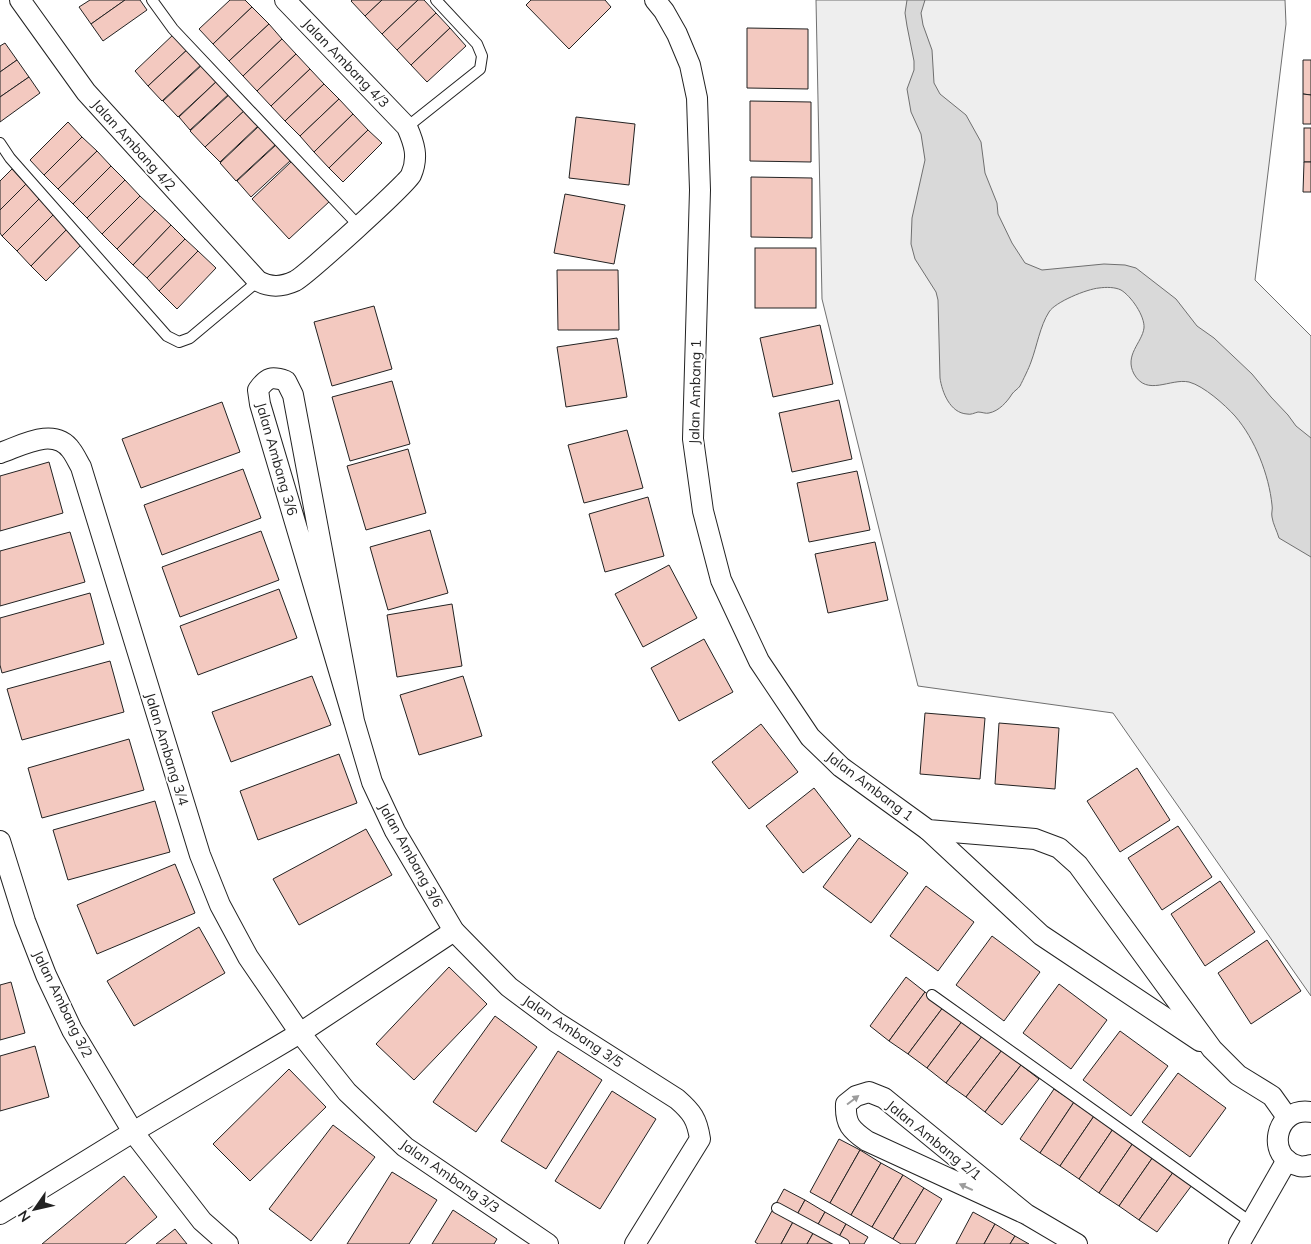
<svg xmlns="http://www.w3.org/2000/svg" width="1311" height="1244" viewBox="0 0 1311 1244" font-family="Mulish,sans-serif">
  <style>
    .green { fill: #eee; stroke: #6f6f6f }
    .water { fill: #d9d9d9; stroke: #6f6f6f }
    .building { fill: #f3c9c0; stroke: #222 }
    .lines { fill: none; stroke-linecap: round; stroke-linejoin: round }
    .service-casing { stroke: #222; stroke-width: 12 }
    .minor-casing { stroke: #222; stroke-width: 22 }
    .service { stroke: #fff; stroke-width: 10 }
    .minor { stroke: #fff; stroke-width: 20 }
    .oneway { fill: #9c9c9c }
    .labels { text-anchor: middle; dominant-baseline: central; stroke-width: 4; stroke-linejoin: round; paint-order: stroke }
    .street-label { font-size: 14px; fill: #222; stroke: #fff }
  </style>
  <rect width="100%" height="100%" fill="#fff"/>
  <polygon class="green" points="816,0 1285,0 1286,24 1255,280 1311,336 1311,996 1113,713 918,686 822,299"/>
  <path class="water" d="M907 0H925L921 13 923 25 932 50 934 83 940 94 966 115 981 142 985 173 997 203 998 214 1012 243 1025 263 1042 270 1104 264 1125 265 1136 268 1176 299 1197 326 1214 338 1252 374 1271 397 1288 415 1296 426 1311 438V557L1279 538C1277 531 1273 524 1272 517 1271 513 1273 509 1272 505 1269 475 1255 439 1235 416 1225 405 1204 386 1189 382 1170 378 1147 397 1134 374 1124 355 1142 343 1144 328 1145 316 1131 296 1121 290 1115 287 1106 287 1099 288 1087 289 1055 302 1049 312 1040 326 1037 346 1031 362 1029 368 1023 380 1020 386 1018 389 1014 391 1012 394 1007 402 999 411 989 413 986 414 982 412 978 412 974 413 971 415 967 414 950 413 942 392 940 378L938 300 936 292 915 259 911 244 912 218 925 160 921 134 911 112 907 89 914 70V61L907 26 905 13Z"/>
  <g class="building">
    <polygon points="90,0 125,0 91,24 79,7"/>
    <polygon points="125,0 140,0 147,10 103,41 91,24"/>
    <polygon points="230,0 245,0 252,7 213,44 199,29"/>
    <polygon points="352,0 382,0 365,16 351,1"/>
    <polygon points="382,0 418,0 382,34 365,16"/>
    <polygon points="418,0 424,0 436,13 397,50 382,34"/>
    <polygon points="531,0 605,0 611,7 569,49 526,5"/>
    <polygon points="252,7 269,24 229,61 213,44"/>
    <polygon points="436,13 450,28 411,65 397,50"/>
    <polygon points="269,24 282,39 243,76 229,61"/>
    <polygon points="450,28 466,46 427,82 411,65"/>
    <polygon points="747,28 808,29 808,89 747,88"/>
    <polygon points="175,33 189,48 148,86 135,71"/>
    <polygon points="282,39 296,54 257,91 243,76"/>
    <polygon points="5,43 17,60 0,72 0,46"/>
    <polygon points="189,48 203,63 162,101 148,86"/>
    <polygon points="296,54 310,69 271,106 257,91"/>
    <polygon points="17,60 29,77 0,97 0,72"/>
    <polygon points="1303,60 1311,60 1311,95 1303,94"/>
    <polygon points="203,64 218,80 178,117 163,101"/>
    <polygon points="310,69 324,84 285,121 271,106"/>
    <polygon points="29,77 40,93 0,122 0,97"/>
    <polygon points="218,80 230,93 190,130 179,117"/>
    <polygon points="324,84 339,99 300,136 285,121"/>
    <polygon points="230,94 245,110 205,147 190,131"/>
    <polygon points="1303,94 1311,95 1311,124 1303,124"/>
    <polygon points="339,99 353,114 314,152 300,136"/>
    <polygon points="750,101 811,102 811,162 750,161"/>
    <polygon points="245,110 259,125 220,162 205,147"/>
    <polygon points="353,114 368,130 329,168 314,152"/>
    <polygon points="576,117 635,124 629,185 569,178"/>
    <polygon points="68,122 82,137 44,175 30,160"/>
    <polygon points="259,126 276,144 236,181 220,163"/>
    <rect x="1304" y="128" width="7" height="34"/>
    <polygon points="368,130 382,143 343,182 329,168"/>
    <polygon points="82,137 97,151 58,189 44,175"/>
    <polygon points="277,144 291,160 251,197 237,181"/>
    <polygon points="97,151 111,166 73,204 58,189"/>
    <polygon points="292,161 330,201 289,239 252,199"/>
    <polygon points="1304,162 1311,162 1311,192 1303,192"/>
    <polygon points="111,166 125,180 87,218 73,204"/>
    <polygon points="12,169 26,184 0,210 0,181"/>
    <polygon points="751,177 812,178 812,238 751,237"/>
    <polygon points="125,180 140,196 102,234 87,218"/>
    <polygon points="26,184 40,198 2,236 0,233 0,210"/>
    <polygon points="565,194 625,205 614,264 554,253"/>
    <polygon points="140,196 155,210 117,249 102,234"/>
    <polygon points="40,198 55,213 17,251 2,236"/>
    <polygon points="155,210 171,225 133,265 117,249"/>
    <polygon points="55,213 69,227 31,266 17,251"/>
    <polygon points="171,225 185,239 147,278 133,265"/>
    <polygon points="69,227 84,242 46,281 31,266"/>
    <polygon points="185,239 198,251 159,291 147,278"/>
    <rect x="755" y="248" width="61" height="60"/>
    <polygon points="198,251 216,268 177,309 159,291"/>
    <polygon points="557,270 618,270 619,330 558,330"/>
    <polygon points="374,306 392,369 332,386 314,322"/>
    <polygon points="820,325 833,384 773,397 760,338"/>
    <polygon points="617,338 627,397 566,407 557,347"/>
    <polygon points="392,381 410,444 350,461 332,397"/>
    <polygon points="839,400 852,459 792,472 779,413"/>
    <polygon points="222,402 240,452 141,488 122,439"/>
    <polygon points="627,430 643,488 584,503 568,445"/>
    <polygon points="408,449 426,513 366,530 347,466"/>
    <polygon points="49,462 63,513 0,531 0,476"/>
    <polygon points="243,469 261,518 162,555 144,505"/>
    <polygon points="857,471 870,530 809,542 797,483"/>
    <polygon points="648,497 664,556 605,572 589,514"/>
    <polygon points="430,530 448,593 388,610 370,547"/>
    <polygon points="261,531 279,580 180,617 162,567"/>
    <polygon points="70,532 85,582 0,606 0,551"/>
    <polygon points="875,542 888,600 828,613 815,554"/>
    <polygon points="669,565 697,618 643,647 615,594"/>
    <polygon points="279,589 297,638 198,675 180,626"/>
    <polygon points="90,593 104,644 2,673 0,665 0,618"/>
    <polygon points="452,604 462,666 397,677 387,615"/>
    <polygon points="704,639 733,692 679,721 651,668"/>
    <polygon points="110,661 124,712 22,740 7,689"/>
    <polygon points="312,676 331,725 231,762 212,712"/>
    <polygon points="463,676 482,736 419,755 400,695"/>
    <polygon points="925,713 985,718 980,779 920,774"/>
    <polygon points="999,723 1059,728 1055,789 995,784"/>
    <polygon points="761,724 798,772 749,809 712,762"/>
    <polygon points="129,739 144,790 42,818 28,768"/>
    <polygon points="339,754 357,803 258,840 240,791"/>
    <polygon points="1137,768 1170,820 1120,852 1087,801"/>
    <polygon points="814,788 851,836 803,873 766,826"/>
    <polygon points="155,801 170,852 68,880 53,830"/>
    <polygon points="1178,826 1212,877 1162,910 1128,858"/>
    <polygon points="366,829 392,875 299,925 273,879"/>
    <polygon points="859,838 908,873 871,923 823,887"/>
    <polygon points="175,864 195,913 97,954 77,905"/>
    <polygon points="1220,881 1255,932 1205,966 1171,914"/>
    <polygon points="926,886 974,922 938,971 890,936"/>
    <polygon points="199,927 225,973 134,1026 107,981"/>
    <polygon points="992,936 1040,972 1004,1021 956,985"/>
    <polygon points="1267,940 1301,991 1251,1024 1218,973"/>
    <polygon points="449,967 487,1004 414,1080 376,1044"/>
    <polygon points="906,977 925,992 889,1041 870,1026"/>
    <polygon points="11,982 25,1033 0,1040 0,985"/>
    <polygon points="1059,984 1107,1020 1071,1069 1023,1033"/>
    <polygon points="925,992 944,1006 908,1054 889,1041"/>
    <polygon points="944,1006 963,1020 927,1068 908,1054"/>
    <polygon points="495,1016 537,1047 476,1132 433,1102"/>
    <polygon points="963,1020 983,1035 946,1083 927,1068"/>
    <polygon points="1120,1031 1168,1066 1131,1116 1083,1080"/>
    <polygon points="983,1035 1002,1050 966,1097 946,1083"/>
    <polygon points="35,1046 49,1097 0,1111 0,1056"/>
    <polygon points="1002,1050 1021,1065 985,1112 966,1097"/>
    <polygon points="558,1051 602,1080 546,1169 501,1141"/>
    <polygon points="1021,1065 1039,1079 1002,1125 985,1112"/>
    <polygon points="289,1069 326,1107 250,1181 213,1144"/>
    <polygon points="1178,1073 1226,1108 1190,1157 1142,1122"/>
    <polygon points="1054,1089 1074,1102 1040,1153 1020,1139"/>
    <polygon points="612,1091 656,1119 600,1209 555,1181"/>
    <polygon points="1074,1102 1094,1116 1060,1166 1040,1153"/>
    <polygon points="1094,1116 1113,1129 1079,1179 1060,1166"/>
    <polygon points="333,1125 375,1157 311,1241 269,1209"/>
    <polygon points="1113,1129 1133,1143 1099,1193 1079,1179"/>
    <polygon points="839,1139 860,1150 830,1203 810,1192"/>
    <polygon points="1133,1143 1153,1157 1119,1206 1099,1193"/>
    <polygon points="860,1150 881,1163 851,1215 830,1203"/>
    <polygon points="1153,1157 1174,1171 1139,1220 1119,1206"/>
    <polygon points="881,1163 903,1175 872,1227 851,1215"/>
    <polygon points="1174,1171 1192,1185 1157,1232 1139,1220"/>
    <polygon points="392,1172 437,1200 409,1244 347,1244"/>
    <polygon points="903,1175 924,1188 893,1239 872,1227"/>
    <polygon points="124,1176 157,1217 125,1244 42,1244"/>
    <polygon points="924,1188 942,1199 915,1244 901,1244 893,1239"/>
    <polygon points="784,1189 805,1200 781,1244 758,1244 755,1242"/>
    <polygon points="805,1200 825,1212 807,1244 781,1244"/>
    <polygon points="453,1210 497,1239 494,1244 432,1244"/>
    <polygon points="825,1212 846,1224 835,1244 807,1244"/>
    <polygon points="973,1212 995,1224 984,1244 956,1244"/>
    <polygon points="846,1224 868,1237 864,1244 835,1244"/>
    <polygon points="995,1224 1015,1236 1010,1244 984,1244"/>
    <polygon points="175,1229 187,1244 156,1244"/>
    <polygon points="1015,1236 1029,1244 1010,1244"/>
  </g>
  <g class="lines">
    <g class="service-casing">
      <g id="service">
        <polyline points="152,0 173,29 359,226"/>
        <polyline points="407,127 480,69 482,56 477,44 436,0"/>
        <polyline points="0,143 10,158 167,336 179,342 190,338 258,281"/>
        <polyline points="932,995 1252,1223"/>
        <polyline points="777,1208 844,1244"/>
      </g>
    </g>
    <g class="minor-casing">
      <g id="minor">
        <path d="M20 0 86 92 258 281C271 288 282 287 295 281 305 276 407 184 411 175 419 157 414 143 407 127L285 0"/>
        <polyline points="655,0 664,11 677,34 690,65 697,98 700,190 693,439 703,511 721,580 759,661 810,737 841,767 928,830 1035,839 1059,848 1078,865 1212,1049 1238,1075 1272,1096 1287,1117"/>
        <path d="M0 453C21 446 54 426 71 450 75 455 78 462 81 467L200 855 220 905 248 957 300 1033 347 1092 405 1147 548 1244"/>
        <path d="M354 721 260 404 258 390C267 377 272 376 286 381L293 395 354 721 372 782 395 831 454 931 509 987 556 1022 677 1099C692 1112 697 1119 700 1139L635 1244"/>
        <polyline points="928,830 1041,935 1200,1041"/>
        <polyline points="0,841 25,921 46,975 72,1030 133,1132 202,1221 228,1244"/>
        <path d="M1311 1112C1274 1106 1265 1159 1299 1166 1302 1167 1308 1166 1311 1165"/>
        <polyline points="0,1214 133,1132 300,1033 454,931"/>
        <path d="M1026 1214 884 1098 869 1092 856 1096 846 1104C845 1124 851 1130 867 1141L1026 1214 1077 1244"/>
        <polyline points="1239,1244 1287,1160"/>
      </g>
    </g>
    <use href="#service" class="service"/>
    <use href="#minor" class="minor"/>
  </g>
  <defs><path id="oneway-solid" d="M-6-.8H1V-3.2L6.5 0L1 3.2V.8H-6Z" transform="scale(1.25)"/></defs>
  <g class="oneway">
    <use href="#oneway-solid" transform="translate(853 1100) rotate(-37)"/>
    <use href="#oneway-solid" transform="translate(966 1187) rotate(-155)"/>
  </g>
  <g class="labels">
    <g class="street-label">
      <text transform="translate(346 63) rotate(46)">Jalan Ambang 4/3</text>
      <text transform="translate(134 145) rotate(48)">Jalan Ambang 4/2</text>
      <text transform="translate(695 392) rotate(-89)">Jalan Ambang 1</text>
      <text transform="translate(277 459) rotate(74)">Jalan Ambang 3/6</text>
      <text transform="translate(167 749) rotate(73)">Jalan Ambang 3/4</text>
      <text transform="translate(870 786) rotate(37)">Jalan Ambang 1</text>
      <text transform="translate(411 855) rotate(61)">Jalan Ambang 3/6</text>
      <text transform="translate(63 1004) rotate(64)">Jalan Ambang 3/2</text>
      <text transform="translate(573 1031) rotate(34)">Jalan Ambang 3/5</text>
      <text transform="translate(934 1140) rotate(39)">Jalan Ambang 2/1</text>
      <text transform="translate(450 1176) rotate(35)">Jalan Ambang 3/3</text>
    </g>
  </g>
  <g transform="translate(35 1209) rotate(236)" stroke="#ffffff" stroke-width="4" paint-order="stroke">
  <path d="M0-4L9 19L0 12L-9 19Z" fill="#222222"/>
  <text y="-8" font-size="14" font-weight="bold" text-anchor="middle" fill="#222222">N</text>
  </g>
</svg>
